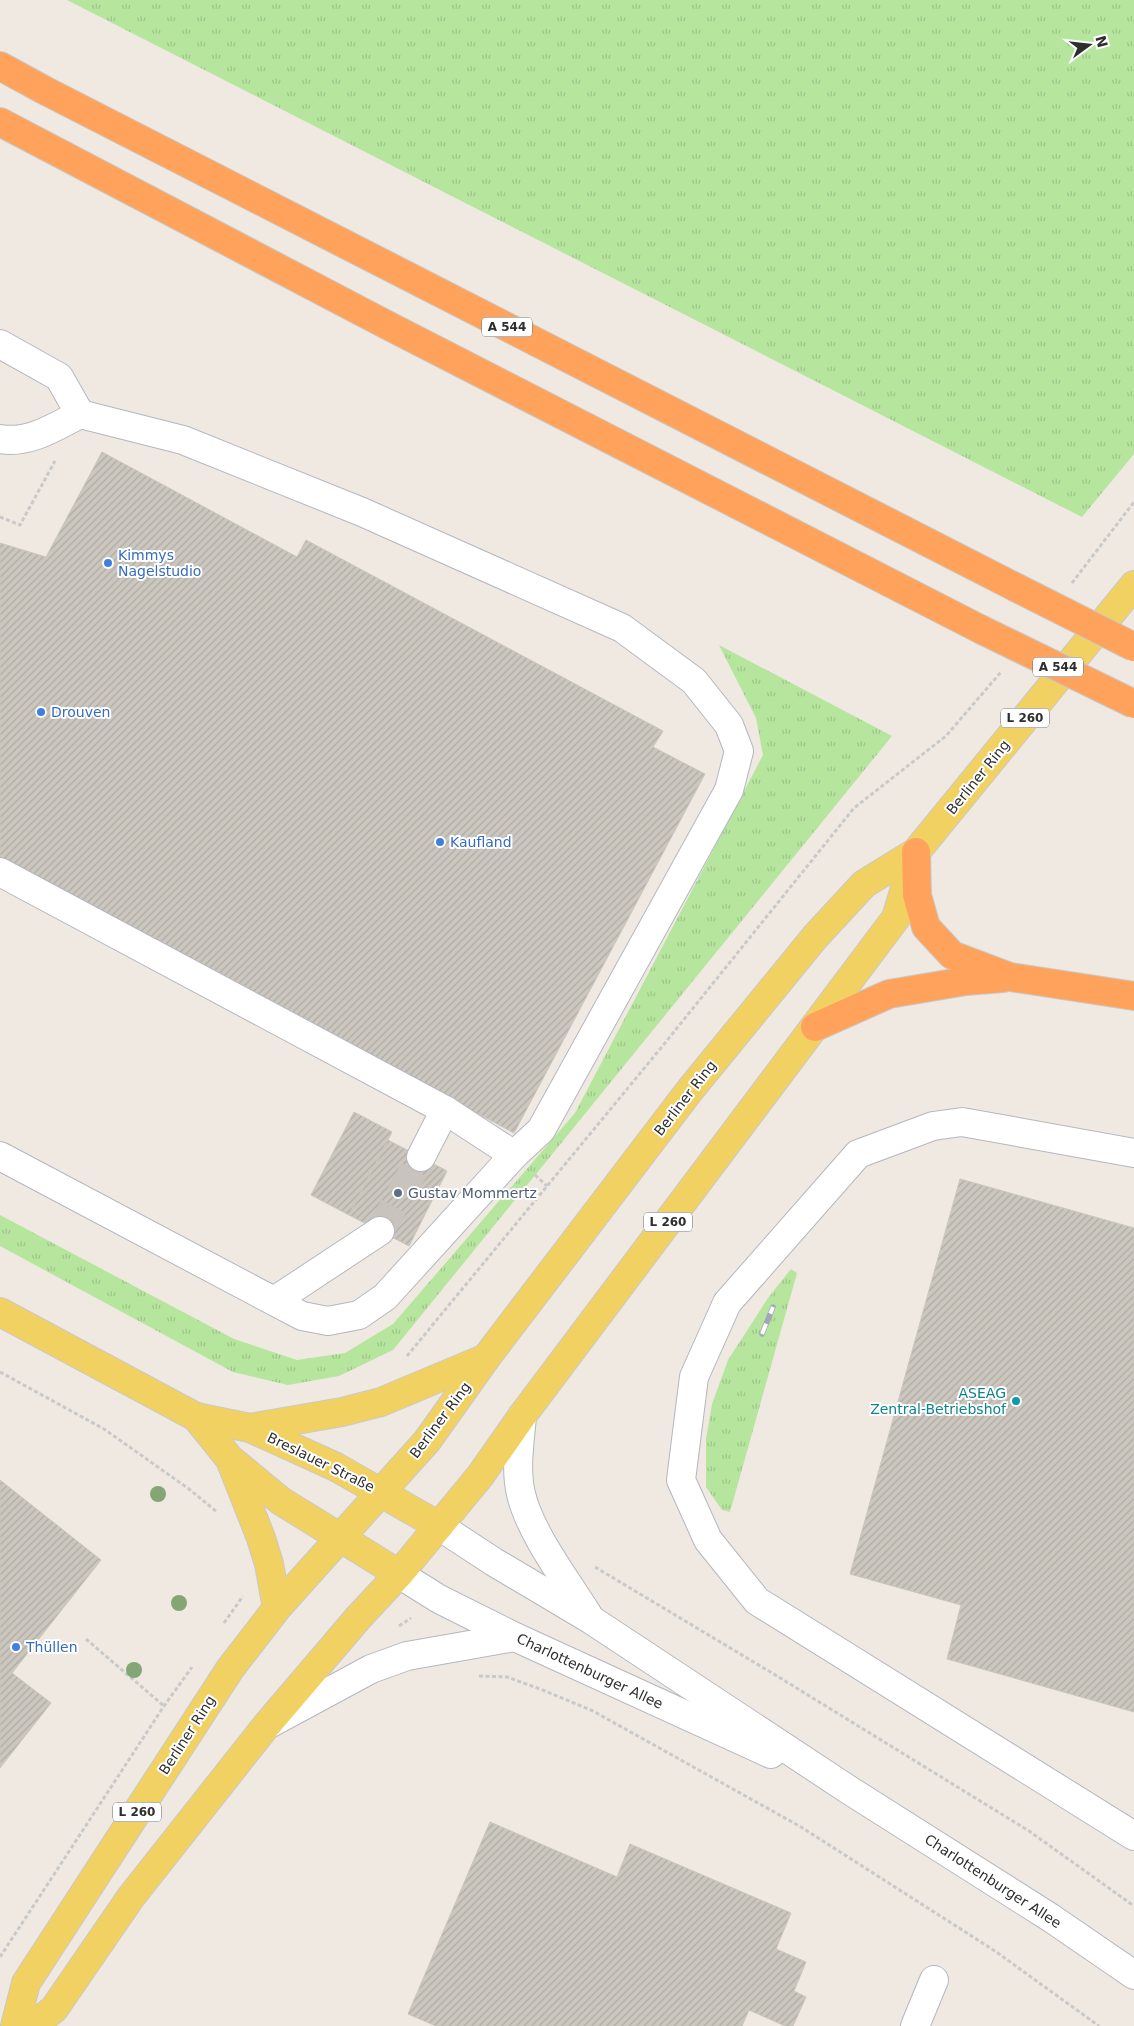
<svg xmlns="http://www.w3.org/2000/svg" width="1134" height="2026" viewBox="0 0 1134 2026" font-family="'DejaVu Sans',sans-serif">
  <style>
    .grass { fill: url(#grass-tufts) }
    .building { fill: url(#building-hatch); stroke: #cbc5ba }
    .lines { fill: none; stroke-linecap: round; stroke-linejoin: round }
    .minor-tunnel { stroke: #c8c4bd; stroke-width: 28; stroke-dasharray: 28 14; stroke-linecap: butt }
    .minor-casing { stroke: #b4b7c1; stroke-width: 30 }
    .major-casing { stroke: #c9c9c9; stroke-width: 30 }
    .highway-casing { stroke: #c9c9c9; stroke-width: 30 }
    .path { stroke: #c9c9c9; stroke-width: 3; stroke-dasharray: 4 2.5; stroke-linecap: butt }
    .minor { stroke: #fff; stroke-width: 28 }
    .major { stroke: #f2d163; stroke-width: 28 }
    .highway { stroke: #ffa35c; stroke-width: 28 }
    .rail-casing { stroke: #a3a6b8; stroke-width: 5.5 }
    .rail { stroke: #fff; stroke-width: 4; stroke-dasharray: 11; stroke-linecap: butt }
    .highway-bridge-casing { stroke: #c9c9c9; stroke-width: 30; stroke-linecap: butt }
    .highway-bridge { stroke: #ffa35c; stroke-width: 28 }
    .tree { fill: #84a574 }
    .shop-dot { fill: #3f7fe0; stroke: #fff; stroke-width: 2 }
    .service-dot { fill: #5c6f8a; stroke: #fff; stroke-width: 2 }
    .culture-dot { fill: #0f9aa8; stroke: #fff; stroke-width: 2 }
    .labels { text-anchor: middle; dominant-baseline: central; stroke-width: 4; stroke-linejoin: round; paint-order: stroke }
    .shield { fill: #fff; stroke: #6d6d6d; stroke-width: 1 }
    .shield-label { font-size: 12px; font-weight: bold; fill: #2e2e2e }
    .shop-label { font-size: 14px; fill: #366cbe; stroke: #fff; text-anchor: start }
    .street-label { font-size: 14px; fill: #2e2e2e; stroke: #fff }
    .service-label { font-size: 14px; fill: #4e5e75; stroke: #fff; text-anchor: start }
    .culture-label { font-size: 14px; fill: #0d838f; stroke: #fff; text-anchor: end }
  </style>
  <defs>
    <pattern id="grass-tufts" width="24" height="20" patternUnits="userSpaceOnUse" patternTransform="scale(1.25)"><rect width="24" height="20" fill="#b6e59e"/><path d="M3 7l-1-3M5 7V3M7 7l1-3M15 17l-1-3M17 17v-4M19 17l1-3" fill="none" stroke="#9dc588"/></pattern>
    <pattern id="building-hatch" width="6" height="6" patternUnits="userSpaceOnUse" patternTransform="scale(1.25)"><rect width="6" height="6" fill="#cbc7bf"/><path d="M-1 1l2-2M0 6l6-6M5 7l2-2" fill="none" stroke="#afaba4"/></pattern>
  </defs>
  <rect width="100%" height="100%" fill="#efe9e1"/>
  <g class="grass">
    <polygon points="67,0 1134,0 1134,454 1082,517"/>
    <polygon points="719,645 892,736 393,1350 339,1376 288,1385 233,1372 0,1246 0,1215 234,1339 297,1360 345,1353 393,1324 575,1113 763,755 756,718"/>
    <polygon points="791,1269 797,1273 730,1512 722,1510 706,1487 706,1439 712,1404 728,1360 768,1298"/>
  </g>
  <g class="building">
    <polygon points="102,452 297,557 306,540 663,731 653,747 705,774 514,1133 0,857 0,543 46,557"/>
    <polygon points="354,1112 392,1132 349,1215 311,1195"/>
    <polygon points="388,1140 447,1171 409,1246 349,1215"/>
    <polygon points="960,1179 1134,1228 1134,1712 947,1659 961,1605 850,1574"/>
    <polygon points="0,1480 101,1560 12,1673 51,1703 0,1768"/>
    <polygon points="490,1822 617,1877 630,1844 791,1913 776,1949 806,1962 794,1991 806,1997 793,2026 785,2026 749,2010 742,2026 436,2026 408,2014"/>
  </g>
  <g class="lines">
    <polyline class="minor-tunnel" points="380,1231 421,1157"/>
    <g class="minor-casing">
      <g id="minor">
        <path d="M0 344 59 377 80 414C55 427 29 444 0 439"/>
        <polyline points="0,872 445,1110 514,1155"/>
        <polyline points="1134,1153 962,1122 933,1126 858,1154 727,1303 694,1377 681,1480 708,1540 757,1601 1134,1836"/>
        <polyline points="0,1156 302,1316 328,1321 359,1315 385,1297 514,1155 541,1130 729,790 739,751 729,725 694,681 622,628 362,512 183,440 80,414"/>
        <polyline points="421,1157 445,1110"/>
        <polyline points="274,1301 380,1231"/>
        <path d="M522 1416C520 1441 515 1469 521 1494 530 1533 567 1581 588 1615"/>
        <polyline points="439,1526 494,1562 590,1619 849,1790 1051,1918 1134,1975"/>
        <polyline points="399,1574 439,1599 515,1637 771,1754"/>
        <polyline points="269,1724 371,1669 407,1656 515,1637"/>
        <polyline points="915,2026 934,1980"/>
      </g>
    </g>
    <g class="major-casing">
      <g id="major">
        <polyline points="0,1312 196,1417 250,1428 336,1467 439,1526"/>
        <polyline points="196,1417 229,1458 281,1501 399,1574"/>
        <polyline points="250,1428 342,1412 381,1402 486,1358"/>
        <polyline points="231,1462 261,1538 269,1564 277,1608"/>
        <polyline points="15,2026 26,1983 230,1669 277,1608 427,1441 486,1358 690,1090 815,937 864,884 916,852 1134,585"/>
        <polyline points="32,2026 54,2009 131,1897 266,1726 358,1618 399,1574 480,1476 522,1416 896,918 914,858"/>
      </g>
    </g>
    <g class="highway-casing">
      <g id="highway">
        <polyline points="0,66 44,90 1015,587"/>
        <polyline points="0,122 387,325 982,630"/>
        <polyline points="916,852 917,895 926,927 952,955 1010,977 1134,996"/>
        <polyline points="815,1027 889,994 966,981 1003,978"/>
      </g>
    </g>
    <g class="path">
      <polyline points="0,517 20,525 55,461"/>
      <polyline points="1072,583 1134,502"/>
      <polyline points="535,1175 547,1186"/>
      <polyline points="407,1356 665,1043 854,808 946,736 1001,672"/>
      <polyline points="0,1372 104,1429 189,1489 217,1512"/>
      <polyline points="595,1567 777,1676 1029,1831 1134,1906"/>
      <polyline points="224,1623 243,1596"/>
      <polyline points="399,1626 411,1618"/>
      <polyline points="86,1639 164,1706"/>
      <polyline points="479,1676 507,1677 540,1689 593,1711 801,1827 995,1951 1099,2026"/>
      <polyline points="0,1957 164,1706 192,1667"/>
    </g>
    <use href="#minor" class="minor"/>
    <use href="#major" class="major"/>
    <use href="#highway" class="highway"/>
    <g class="rail-casing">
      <polyline id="rail" points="762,1334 773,1307"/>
    </g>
    <use href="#rail" class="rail"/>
    <g class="highway-bridge-casing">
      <g id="highway-bridge">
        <polyline points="1015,587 1134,647"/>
        <polyline points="982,630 1134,704"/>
      </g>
    </g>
    <use href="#highway-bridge" class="highway-bridge"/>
  </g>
  <g class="tree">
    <circle cx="158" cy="1494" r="8"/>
    <circle cx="179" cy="1603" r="8"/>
    <circle cx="134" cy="1670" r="8"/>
  </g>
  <g class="shop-dot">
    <circle cx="108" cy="563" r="5"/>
    <circle cx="41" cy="712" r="5"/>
    <circle cx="440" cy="842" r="5"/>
    <circle cx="16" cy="1647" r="5"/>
  </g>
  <circle class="service-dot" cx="398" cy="1193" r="5"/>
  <circle class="culture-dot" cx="1016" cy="1401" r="5"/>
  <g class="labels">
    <g class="shield">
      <rect x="482" y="317.5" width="50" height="19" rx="4"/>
      <rect x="1033" y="657.5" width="50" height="19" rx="4"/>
      <rect x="1001" y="708.5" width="48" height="19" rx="4"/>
      <rect x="644" y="1212.5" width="48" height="19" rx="4"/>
      <rect x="113" y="1802.5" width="48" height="19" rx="4"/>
    </g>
    <g class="shield-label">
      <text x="507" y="327">A 544</text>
      <text x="1058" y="667">A 544</text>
      <text x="1025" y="718">L 260</text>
      <text x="668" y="1222">L 260</text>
      <text x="137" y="1812">L 260</text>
    </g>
    <g class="shop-label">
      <text x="118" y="555">Kimmys<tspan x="118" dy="16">Nagelstudio</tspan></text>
      <text x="51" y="712">Drouven</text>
      <text x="450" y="842">Kaufland</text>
      <text x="26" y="1647">Thüllen</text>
    </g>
    <g class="street-label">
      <text transform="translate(978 777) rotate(-51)">Berliner Ring</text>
      <text transform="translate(685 1098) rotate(-52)">Berliner Ring</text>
      <text transform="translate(440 1420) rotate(-53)">Berliner Ring</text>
      <text transform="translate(321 1462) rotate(26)">Breslauer Straße</text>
      <text transform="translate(590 1671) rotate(25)">Charlottenburger Allee</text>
      <text transform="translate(187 1735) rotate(-57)">Berliner Ring</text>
      <text transform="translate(993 1881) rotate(33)">Charlottenburger Allee</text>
    </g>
    <g class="service-label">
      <text x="408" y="1193">Gustav Mommertz</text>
    </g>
    <g class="culture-label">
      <text x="1006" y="1393">ASEAG<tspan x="1006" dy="16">Zentral-Betriebshof</tspan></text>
    </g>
  </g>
  <g transform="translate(1089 45) rotate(75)" stroke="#ffffff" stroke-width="4" paint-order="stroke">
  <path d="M0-4L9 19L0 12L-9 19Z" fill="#2e2e2e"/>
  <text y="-8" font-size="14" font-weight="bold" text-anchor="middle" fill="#2e2e2e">N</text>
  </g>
</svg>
